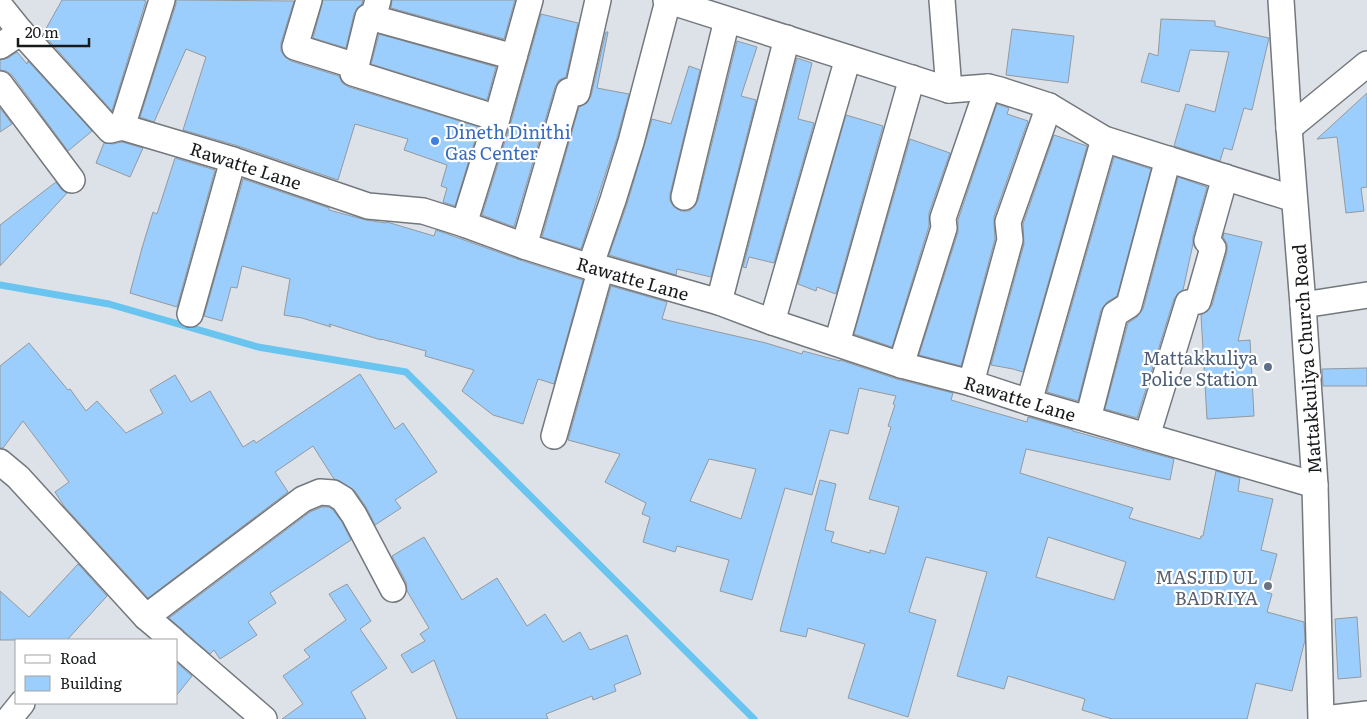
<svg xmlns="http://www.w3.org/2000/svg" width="1367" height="719" viewBox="0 0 1367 719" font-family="Literata,serif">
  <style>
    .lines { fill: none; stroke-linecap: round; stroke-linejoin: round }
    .stream { stroke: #6ac4f0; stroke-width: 7 }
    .building { fill: #9ccefd; stroke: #93999e; fill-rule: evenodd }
    .minor-casing { stroke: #73787e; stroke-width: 28 }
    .minor { stroke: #fff; stroke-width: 25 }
    .shop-dot { fill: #3f7fe0; stroke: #fff; stroke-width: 2 }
    .service-dot { fill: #5c6f8a; stroke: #fff; stroke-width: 2 }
    .worship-dot { fill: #6b7280; stroke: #fff; stroke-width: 2 }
    .labels { text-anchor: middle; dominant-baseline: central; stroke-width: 4.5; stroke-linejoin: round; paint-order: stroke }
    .shop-label { font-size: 18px; fill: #366cbe; stroke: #fff; text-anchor: start }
    .street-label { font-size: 18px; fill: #17191b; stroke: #fff }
    .service-label { font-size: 18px; fill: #4e5e75; stroke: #fff; text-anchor: end }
    .worship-label { font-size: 18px; fill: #5b616d; stroke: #fff; text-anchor: end }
  </style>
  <rect width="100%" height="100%" fill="#dce2e7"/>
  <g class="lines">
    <polyline class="stream" points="0,285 109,304 258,347 406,372 754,719"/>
  </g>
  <g class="building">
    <polygon points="62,0 143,0 146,1 112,111 43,34"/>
    <polygon points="176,0 294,1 281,43 281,51 285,57 291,61 339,76 342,83 349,87 479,127 455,206 443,202 447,188 441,186 447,165 404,150 408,139 355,124 338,180 238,146 183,130 206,57 186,49 154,122 140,117 176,4"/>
    <polygon points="323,0 363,0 362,4 357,8 354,14 346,48 313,38"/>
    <polygon points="392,0 515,0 504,39 391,8"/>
    <polygon points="541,14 578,23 566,77 559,80 555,87 514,227 482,215 511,122"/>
    <polygon points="1161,19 1215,21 1215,26 1269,38 1252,110 1244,108 1232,150 1224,148 1220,161 1174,146 1186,104 1215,112 1229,52 1190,50 1179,92 1141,82 1149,53 1158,56"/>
    <polygon points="1012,29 1074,36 1068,83 1006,75"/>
    <polygon points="606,32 608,32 597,88 629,94 617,138 581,249 542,237 579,107 587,103 591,96"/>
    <polygon points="379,34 496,67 487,100 371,64"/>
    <polygon points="737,41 757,47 741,96 756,100 711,277 677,269 676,275 609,255 627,204 652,119 671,124 689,66 700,70 670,194 670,201 674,207 681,211 689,211 695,206 698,200"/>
    <polygon points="17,52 27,64 28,61 92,131 68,151 12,75 6,71 0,70 0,60 8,58"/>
    <polygon points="797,58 812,63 798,119 814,123 774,263 749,257 746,268 743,267"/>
    <polygon points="1367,93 1367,187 1361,188 1364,211 1346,213 1337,137 1317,139"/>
    <polygon points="997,104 1009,108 1007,114 1028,121 994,217 994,224 995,239 961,366 919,355 958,232 958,220"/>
    <polygon points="0,108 12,124 0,132"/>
    <polygon points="846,115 883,126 836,294 817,287 816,291 798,284"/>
    <polygon points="1054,135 1087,146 1023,372 1013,369 991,365 1024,244 1023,224"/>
    <polygon points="910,139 950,153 929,213 929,226 892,347 854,334"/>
    <polygon points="122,142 143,148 130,177 96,163 104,143 113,144"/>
    <polygon points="1114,157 1151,169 1117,296 1107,302 1101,310 1078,401 1047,392"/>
    <polygon points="175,158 215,170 177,307 130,293 142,248 153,212 157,214"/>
    <polygon points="1178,177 1207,187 1193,237 1193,244 1183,290 1178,293 1174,299 1137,418 1105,409 1128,323 1137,317 1143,309"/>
    <polygon points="243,179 329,208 329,210 366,220 386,223 387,222 434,236 436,230 520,260 583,280 554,384 538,379 523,424 493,415 462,391 474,370 425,356 426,351 381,339 381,340 329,324 331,327 302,318 284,315 290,279 242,266 237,288 231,287 222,321 204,316"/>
    <polygon points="56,182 61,189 67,193 0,266 0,225"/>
    <polygon points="1224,233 1262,242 1238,341 1250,340 1254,416 1207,419 1201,315 1208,311 1212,305 1227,252 1227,244 1223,237"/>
    <path d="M611 286 667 302 662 319 766 343 802 354 803 351 840 361V360L897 379 953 393 951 400 1027 422 1028 417 1073 430V431L1174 459 1170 480 1026 449 1020 473 1133 508 1129 518 1200 539 1201 536H1203L1216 471 1240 478 1238 491 1273 499 1261 550 1277 554 1267 592 1272 594 1267 612 1304 622 1305 640 1292 691 1256 683 1247 719H1112L1082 710 1085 699 1008 676 1004 689 957 676 987 572 926 557 909 612 936 620 908 717 848 698 865 644 808 628 806 637 780 631 820 480 836 484 825 530 834 532 831 542 870 553V550L885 554 899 507 869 499 891 427 888 426 895 405 893 404 896 396 859 388 848 434 830 430 812 495 785 488 752 600 720 591 729 560 677 546 675 552 643 542 650 517 642 514 646 503 605 482 620 454 568 440ZM709 459 756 469 741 519 690 501ZM1048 537 1126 562 1114 600 1036 577Z"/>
    <polygon points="29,343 68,390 70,389 86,411 97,401 126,433 163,413 150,390 175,375 191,402 210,391 243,447 254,440 256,443 360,374 395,429 403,423 437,472 395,500 401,508 375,525 366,507 355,491 340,481 334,479 313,446 275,472 288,492 148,598 64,506 55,492 69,482 23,421 3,448 0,448 0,366"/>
    <polygon points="1367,368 1367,386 1323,386 1322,369"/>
    <polygon points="322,507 329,507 333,510 342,522 351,540 270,593 276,603 248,622 257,635 220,659 214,650 210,654 169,618 310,512"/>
    <polygon points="424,537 462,600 497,578 527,626 545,614 563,642 580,632 590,650 627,635 641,674 614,685 616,691 593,700 592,696 546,714 548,719 457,719 434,660 412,673 401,655 425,641 420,634 429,628 407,591 406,582 392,556"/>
    <polygon points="78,564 107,596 67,640 0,640 0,591 29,617"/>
    <polygon points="347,584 371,621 360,629 387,668 351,692 366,719 282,719 303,704 283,676 310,657 304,650 346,620 329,594"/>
    <polygon points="1357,617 1361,677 1338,679 1335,619"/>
    <polygon points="176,662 192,676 176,696"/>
  </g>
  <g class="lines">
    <g class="minor-casing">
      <g id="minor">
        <polyline points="309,0 295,47 356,66 368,17 373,18 378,0"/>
        <polyline points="666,0 949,90 988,87 1000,90 1049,106 1104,139 1294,199"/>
        <polyline points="942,0 949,90"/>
        <polyline points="1281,0 1289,128 1303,305 1315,485 1321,719"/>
        <polyline points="0,6 21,32 110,130 122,127 233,160 368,206 423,211 464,224 524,246 590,267 601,268 719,302 772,322 901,365 971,383 1029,402 1315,485"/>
        <polyline points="373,18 514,57"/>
        <polyline points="0,46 21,32"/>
        <polyline points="356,66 353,73 497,118"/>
        <polyline points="0,84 72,180"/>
        <polyline points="122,127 162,0"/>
        <polyline points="1289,128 1367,64"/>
        <polyline points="684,197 695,151 727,20"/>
        <polyline points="464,224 497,118 530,0"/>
        <polyline points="524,246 569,91 577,93 598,0"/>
        <polyline points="590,267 613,200 631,142 668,1"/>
        <polyline points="719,302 787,38"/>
        <polyline points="1303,305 1367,295"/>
        <polyline points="190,314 233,160"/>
        <polyline points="772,322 848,58"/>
        <polyline points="837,343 912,78"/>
        <polyline points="901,365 944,228 943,218 988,87"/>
        <polyline points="971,383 1010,240 1008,222 1049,106"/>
        <polyline points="1029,402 1104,139"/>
        <polyline points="1088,419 1115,314 1129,305 1168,159"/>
        <polyline points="554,436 601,268"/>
        <polyline points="1147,436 1188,303 1198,301 1213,248 1207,241 1225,177"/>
        <polyline points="0,462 18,477 146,617 173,640"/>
        <polyline points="146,617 303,499 320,492 333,493 343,499 354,515 393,589"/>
        <polyline points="176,643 264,719"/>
        <polyline points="9,719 22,703"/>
        <polyline points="1324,719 1367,714"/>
      </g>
    </g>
    <use href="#minor" class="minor"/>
  </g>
  <circle class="shop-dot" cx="435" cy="141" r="5"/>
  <circle class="service-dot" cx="1268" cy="367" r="5"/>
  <circle class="worship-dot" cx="1268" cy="586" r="5"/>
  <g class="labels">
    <g class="shop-label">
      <text x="445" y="131">Dineth Dinithi<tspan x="445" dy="21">Gas Center</tspan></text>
    </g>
    <g class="street-label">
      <text transform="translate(246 165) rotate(18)">Rawatte Lane</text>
      <text transform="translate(633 278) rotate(16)">Rawatte Lane</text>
      <text transform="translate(1306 359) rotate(-94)">Mattakkuliya Church Road</text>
      <text transform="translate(1020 398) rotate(17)">Rawatte Lane</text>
    </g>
    <g class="service-label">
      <text x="1258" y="357">Mattakkuliya<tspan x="1258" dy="21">Police Station</tspan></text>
    </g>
    <g class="worship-label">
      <text x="1258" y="576">MASJID UL<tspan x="1258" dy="21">BADRIYA</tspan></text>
    </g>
  </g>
  <rect x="15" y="639" width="162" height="65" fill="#ffffff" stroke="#a2a3a4"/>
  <rect x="25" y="655" width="25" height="8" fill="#ffffff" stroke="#a2a3a4"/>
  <text x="60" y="664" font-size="15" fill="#17191b">Road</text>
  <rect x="25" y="676" width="25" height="15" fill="#9ccefd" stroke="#a2a3a4"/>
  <text x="60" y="689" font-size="15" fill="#17191b">Building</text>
  <path d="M18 38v8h71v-8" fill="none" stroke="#17191b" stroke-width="2.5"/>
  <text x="25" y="38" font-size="15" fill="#17191b" stroke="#ffffff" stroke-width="4" paint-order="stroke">20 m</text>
</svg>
